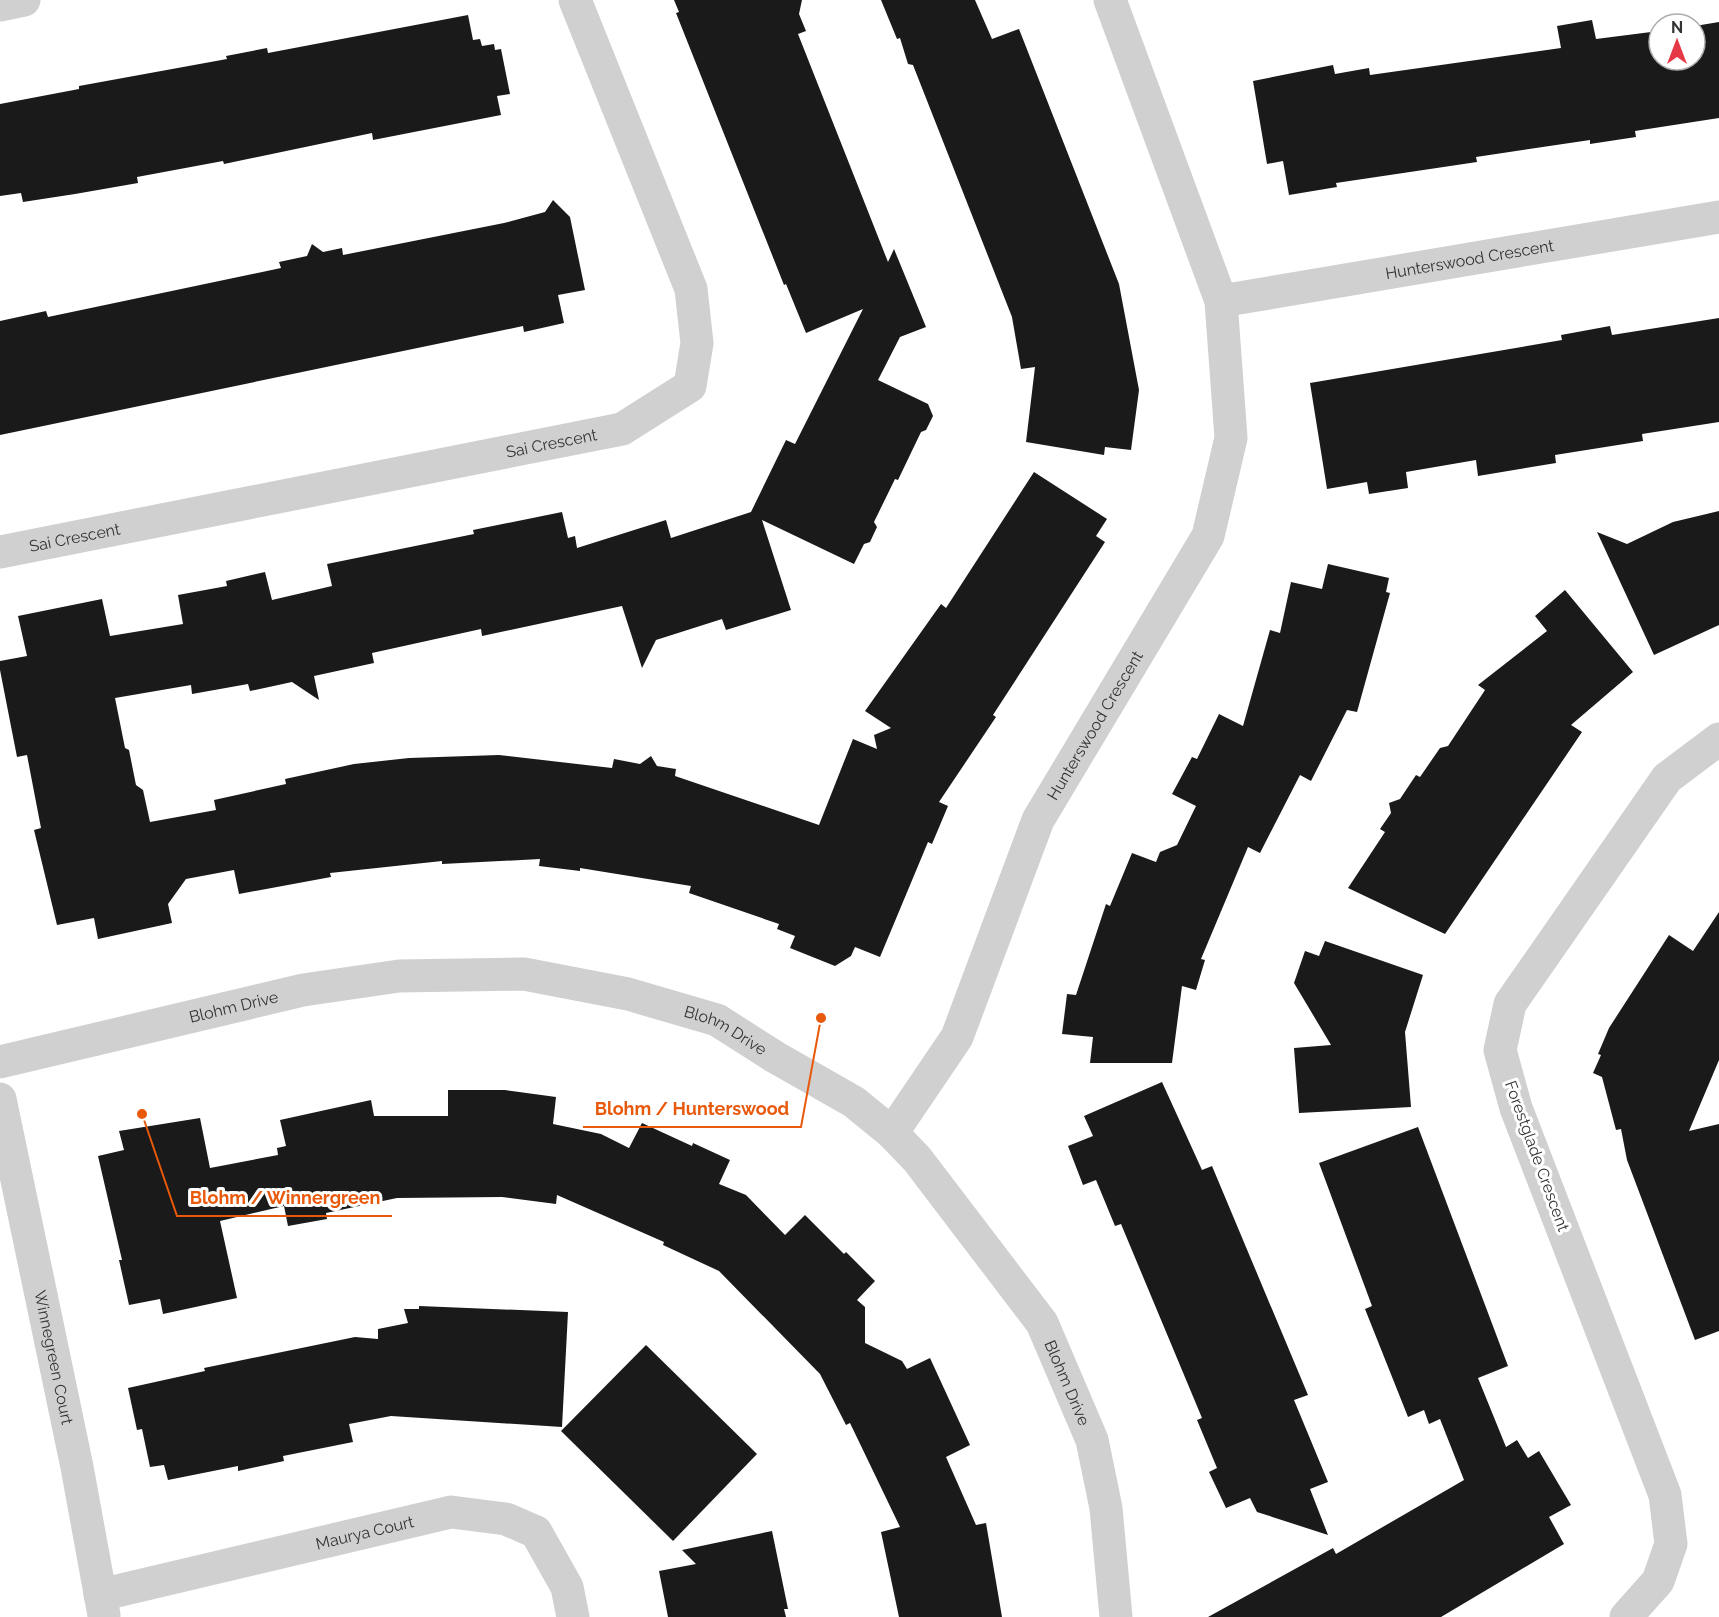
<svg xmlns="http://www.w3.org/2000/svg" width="1719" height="1617" viewBox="0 0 1719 1617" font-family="Raleway,sans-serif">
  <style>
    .building { fill: #1a1a1a }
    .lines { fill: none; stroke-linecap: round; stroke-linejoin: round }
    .minor { stroke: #d0d0d0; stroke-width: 33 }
    .labels { text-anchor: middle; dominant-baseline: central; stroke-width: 6; stroke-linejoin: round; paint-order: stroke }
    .street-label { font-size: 16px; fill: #333; stroke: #fff }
    .leader { fill: none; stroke: #e8590c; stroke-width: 2 }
    .callout-dot { fill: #e8590c; stroke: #fff; stroke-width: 2 }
    .callout-label { font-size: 18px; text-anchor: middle; font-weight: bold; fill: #e8590c; stroke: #fff; stroke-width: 6; stroke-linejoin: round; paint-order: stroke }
  </style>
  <rect width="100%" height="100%" fill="#fff"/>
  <g class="building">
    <polygon points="674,0 802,0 799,14 806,31 798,34 888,262 894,249 926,327 900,337 878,380 928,404 933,416 926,430 921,432 898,480 895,479 874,522 877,527 870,542 864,544 854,564 762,520 791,610 726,630 722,619 656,640 642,668 622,606 482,636 481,629 372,653 374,663 314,676 319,700 292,682 250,691 248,684 192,694 191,685 115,698 125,748 129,750 136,785 143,790 150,822 216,810 214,800 286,784 285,779 354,764 409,758 499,755 612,768 614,759 640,764 651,756 657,766 676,769 675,776 819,825 853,739 877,749 874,735 891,728 865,711 941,604 946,608 1034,472 1107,519 1096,536 1105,542 993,715 996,717 939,802 948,806 932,844 928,842 880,957 855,947 851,956 835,966 790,948 795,936 777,929 779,924 689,893 691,886 580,868 580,871 539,866 540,859 442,864 442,861 330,873 331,877 239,894 234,870 186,879 168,904 172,923 98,939 94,918 57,925 34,830 41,828 27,755 17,757 0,670 0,661 27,656 18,616 102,599 110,636 183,624 178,595 227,586 226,581 265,572 272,600 332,586 327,564 474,534 473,530 562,512 568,538 575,536 577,548 666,520 671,538 751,512 786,440 795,444 863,309 806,333 786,284 784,285 676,13 679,12"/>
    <polygon points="881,0 975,0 992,39 1019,29 1119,284 1139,390 1131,450 1105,447 1104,455 1026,442 1035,367 1021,369 1012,317 913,65 908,64 900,38 897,39"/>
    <polygon points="468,15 473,40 480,39 482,46 494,44 495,50 501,49 510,94 497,96 501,115 373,140 372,133 224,164 223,161 137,177 138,183 75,194 23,202 21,193 0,196 0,104 79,89 79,86 227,59 226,56 267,48 268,53"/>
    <polygon points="1592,20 1596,39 1659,31 1659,60 1695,60 1695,26 1719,22 1719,118 1635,131 1636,137 1590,144 1590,140 1476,157 1477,162 1336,183 1337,187 1289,195 1283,161 1267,164 1253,81 1333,65 1335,74 1369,68 1370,75 1561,48 1557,26"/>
    <polygon points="553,200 570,217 585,290 558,295 564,323 524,332 523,326 0,435 0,321 46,311 48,317 281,268 279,262 307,256 312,244 323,252 342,248 343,255 504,223 545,212"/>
    <polygon points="1719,318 1719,422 1642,434 1643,441 1555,455 1556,463 1478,476 1476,460 1406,472 1408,488 1369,494 1367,482 1327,489 1310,383 1562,340 1561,335 1610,326 1612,335"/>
    <polygon points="1719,511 1719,625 1654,655 1597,532 1627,544 1673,522"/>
    <polygon points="1328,564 1389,578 1386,592 1390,593 1357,712 1347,710 1311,781 1300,775 1260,853 1248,847 1201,959 1205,960 1196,990 1182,986 1172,1063 1090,1063 1093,1037 1062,1034 1067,994 1076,995 1106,904 1110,906 1132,853 1156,862 1160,852 1177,845 1196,806 1172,794 1192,757 1197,759 1219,714 1243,726 1270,630 1280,633 1291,582 1322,589"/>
    <polygon points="1565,590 1633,672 1571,725 1582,732 1445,934 1348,888 1385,832 1380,829 1391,813 1389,803 1400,799 1416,775 1420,777 1440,748 1448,746 1485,690 1478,685 1547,631 1535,616"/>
    <polygon points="1719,912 1719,1060 1689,1131 1719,1124 1719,1331 1695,1340 1627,1160 1621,1129 1616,1130 1602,1077 1593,1073 1601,1055 1598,1054 1609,1028 1669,935 1693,951"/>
    <polygon points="1325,941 1423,975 1405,1032 1411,1107 1299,1113 1294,1048 1331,1045 1294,983 1305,951 1319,956"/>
    <polygon points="1162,1082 1202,1170 1212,1166 1308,1395 1294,1400 1328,1482 1310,1489 1328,1535 1257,1512 1250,1498 1226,1508 1209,1472 1217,1468 1197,1420 1202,1418 1121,1224 1115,1226 1096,1180 1083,1185 1068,1146 1093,1136 1084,1116"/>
    <polygon points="448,1090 505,1090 556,1097 553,1124 601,1134 629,1148 642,1123 692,1146 693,1143 730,1160 719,1184 746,1195 785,1235 805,1215 844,1254 846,1252 875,1281 857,1300 865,1307 865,1343 902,1361 907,1369 930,1358 970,1445 946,1457 976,1525 986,1523 1002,1617 899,1617 881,1532 900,1527 850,1423 846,1425 820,1374 719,1271 663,1245 664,1242 557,1195 556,1204 502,1197 397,1198 326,1213 327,1219 288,1226 284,1206 220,1221 237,1298 163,1314 160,1299 129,1305 119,1260 122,1260 98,1156 124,1150 119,1131 200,1118 210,1168 278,1155 277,1148 286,1146 280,1120 371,1100 374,1116 448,1116"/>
    <polygon points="1418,1127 1508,1366 1478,1378 1506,1447 1517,1440 1528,1458 1539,1451 1571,1505 1549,1517 1564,1544 1441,1617 1208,1617 1333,1548 1336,1554 1464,1480 1440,1419 1429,1424 1424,1410 1408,1417 1365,1309 1372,1306 1319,1163"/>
    <polygon points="419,1306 568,1312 562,1427 391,1416 349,1424 353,1442 283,1456 284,1461 238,1471 238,1466 168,1480 164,1465 150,1467 142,1429 137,1430 128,1388 205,1371 204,1368 355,1337 378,1339 378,1329 408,1323 404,1309 419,1309"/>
    <polygon points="646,1345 757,1454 673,1541 561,1431"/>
    <polygon points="772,1531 788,1609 784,1609 786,1617 668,1617 659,1571 696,1564 682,1550"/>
  </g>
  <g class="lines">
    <g class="minor">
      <polyline points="0,5 24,0"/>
      <path id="s1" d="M1221 301 1719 217"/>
      <path id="s2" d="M0 552 622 429 690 386 697 343 691 289 575 0"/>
      <path id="s3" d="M0 1062 303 990 399 976 524 974 628 994 717 1020 775 1057 854 1102 892 1133 917 1159 1042 1323 1092 1440 1106 1508 1116 1617"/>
      <path id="s4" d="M0 1099 77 1467 104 1615"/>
      <path id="s5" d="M892 1133 957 1037 1038 820 1208 536 1231 438 1221 301 1110 0"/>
      <path id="s6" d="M100 1595 451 1512 506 1519 536 1532 567 1587 573 1617"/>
      <polyline points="1626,1617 1658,1581 1671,1544 1665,1495 1516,1108 1500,1050 1510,1004 1667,778 1719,739"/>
    </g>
  </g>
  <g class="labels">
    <g class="street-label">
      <text stroke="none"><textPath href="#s1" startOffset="252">Hunterswood Crescent</textPath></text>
      <text stroke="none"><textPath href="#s2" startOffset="562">Sai Crescent</textPath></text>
      <text stroke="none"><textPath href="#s2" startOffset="76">Sai Crescent</textPath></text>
      <text stroke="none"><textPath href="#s5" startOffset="458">Hunterswood Crescent</textPath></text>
      <text stroke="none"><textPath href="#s3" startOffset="240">Blohm Drive</textPath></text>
      <text stroke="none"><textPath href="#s3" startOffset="744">Blohm Drive</textPath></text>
      <text transform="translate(1537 1156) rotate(70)">Forestglade Crescent</text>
      <text stroke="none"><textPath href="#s4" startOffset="264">Winnegreen Court</textPath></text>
      <text stroke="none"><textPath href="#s3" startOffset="1248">Blohm Drive</textPath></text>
      <text stroke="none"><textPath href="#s6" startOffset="272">Maurya Court</textPath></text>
    </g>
  </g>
  <path class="leader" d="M821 1018L801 1127H583M142 1114L177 1216H392"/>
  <g class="callout-dot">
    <circle cx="821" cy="1018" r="6"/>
    <circle cx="142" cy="1114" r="6"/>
  </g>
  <g class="callout-label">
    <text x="692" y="1115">Blohm / Hunterswood</text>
    <text x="285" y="1204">Blohm / Winnergreen</text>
  </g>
  <g transform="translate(1677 42)"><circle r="28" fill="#ffffff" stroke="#adadad" stroke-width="1.5"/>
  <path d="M0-4.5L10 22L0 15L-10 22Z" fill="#e63946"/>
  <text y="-9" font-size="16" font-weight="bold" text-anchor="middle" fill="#333333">N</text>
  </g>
</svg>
